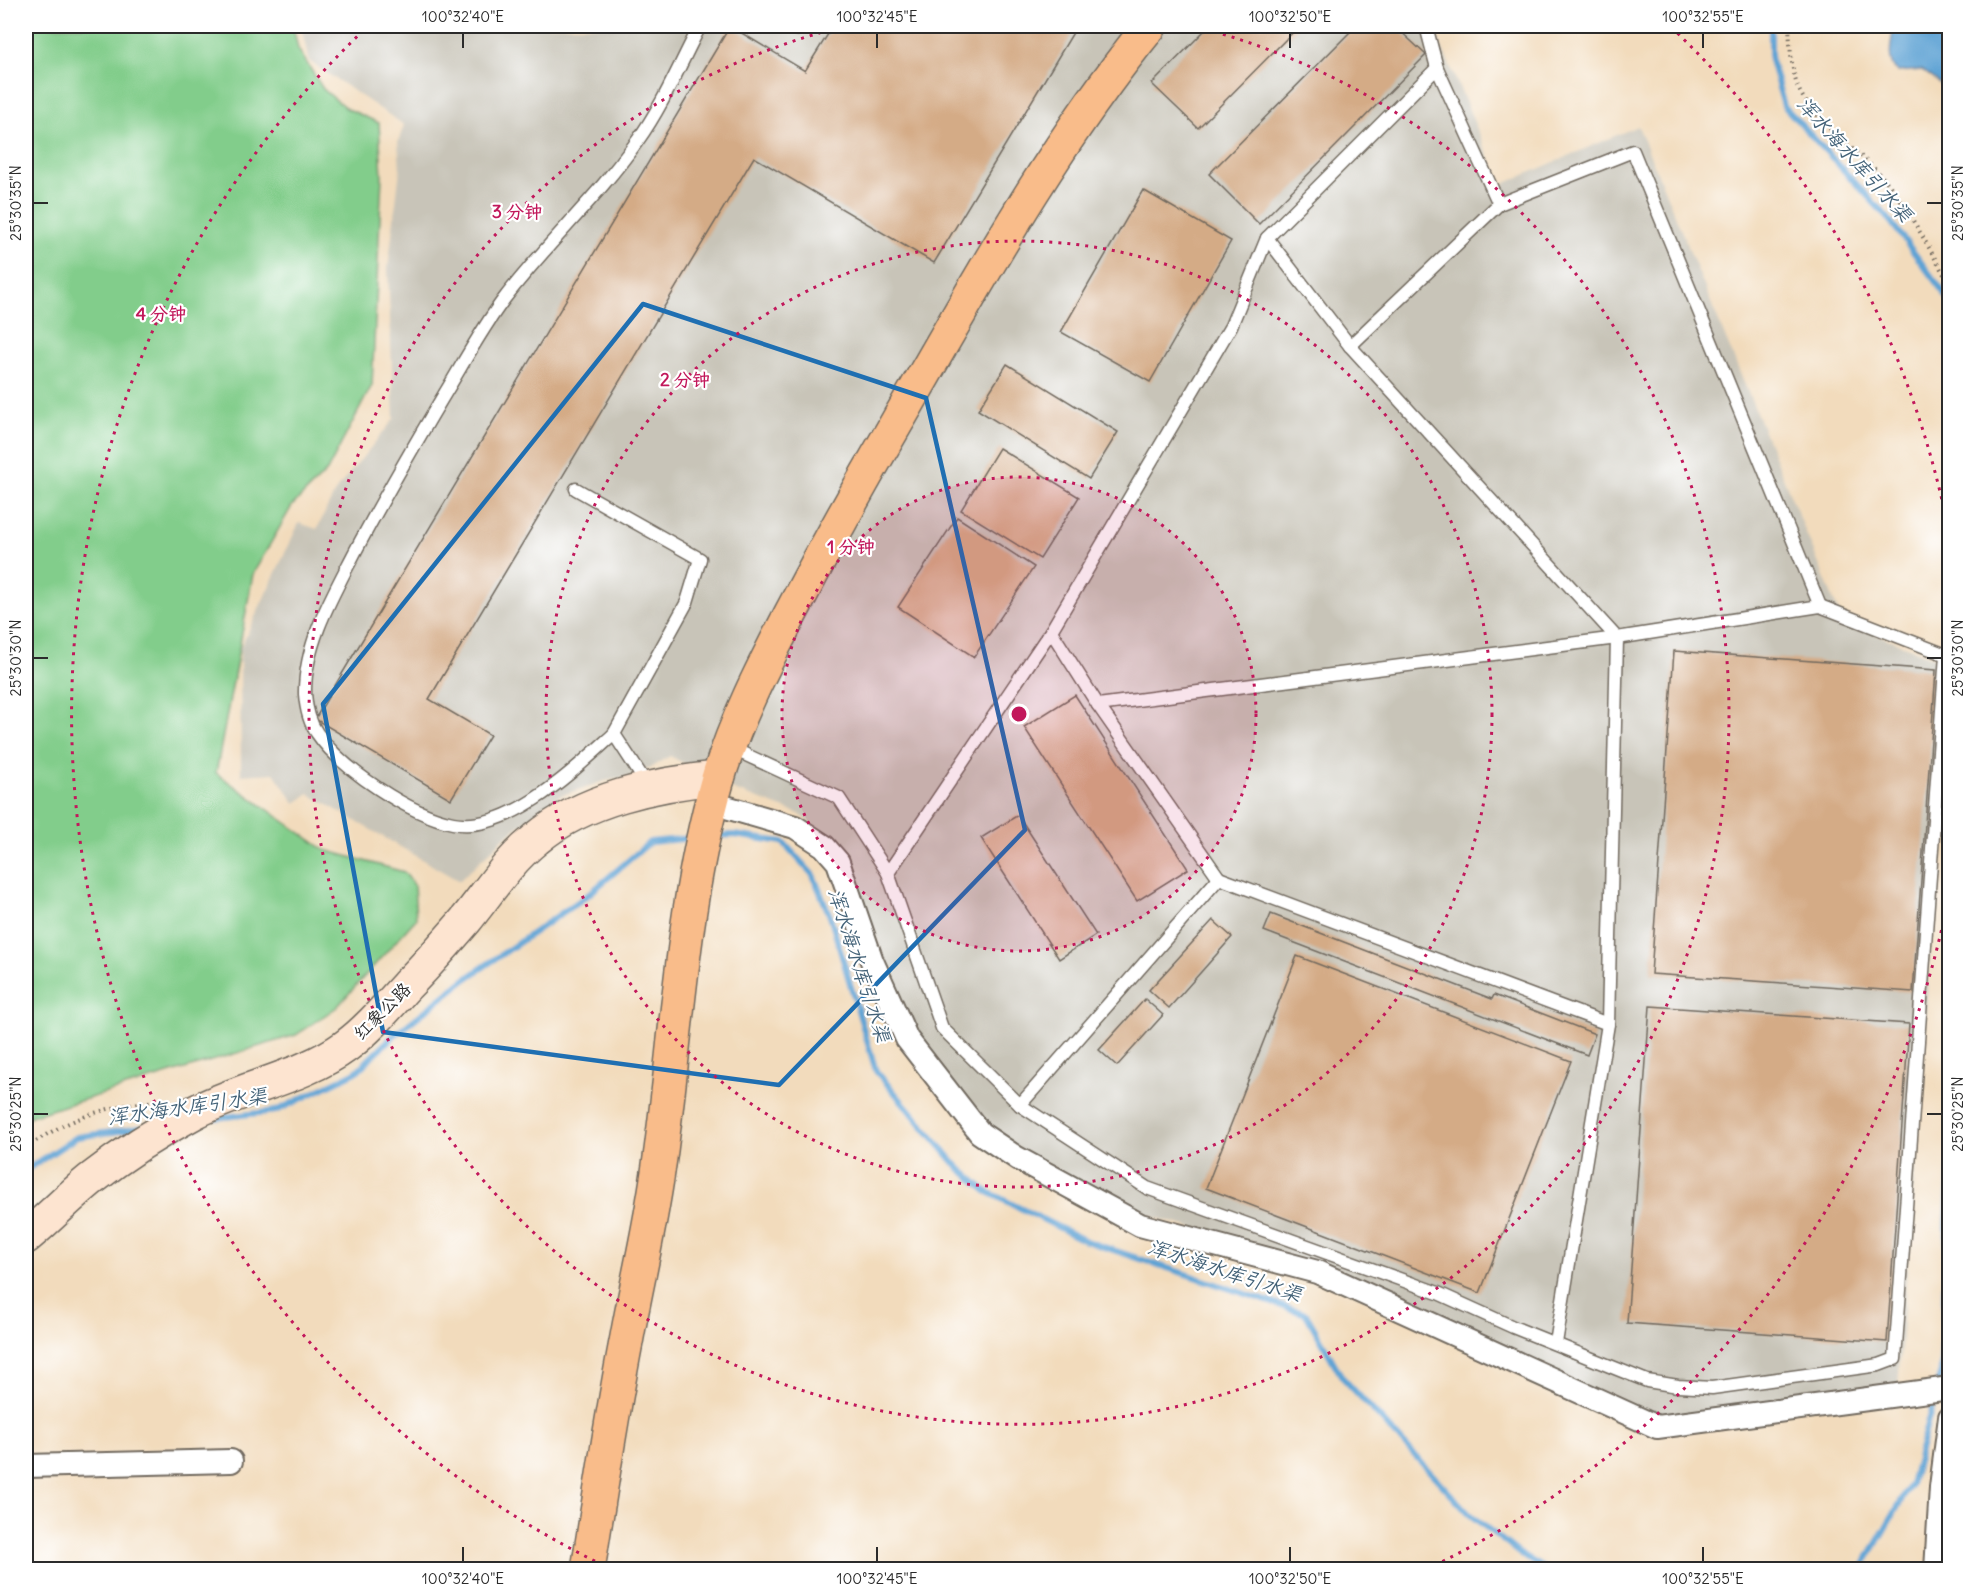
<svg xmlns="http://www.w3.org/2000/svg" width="1975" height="1595" viewBox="0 0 1975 1595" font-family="Delius,'LXGW WenKai TC',sans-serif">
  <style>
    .industrial { fill: #c8c4b8 }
    .green { fill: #82cd8b; stroke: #567c5b; stroke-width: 1.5 }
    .water { fill: #5fa3d4; stroke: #456780; stroke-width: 1.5 }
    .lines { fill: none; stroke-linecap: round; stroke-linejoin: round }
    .stream { stroke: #5fa3d4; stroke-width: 6 }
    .building { fill: #d4ab86 }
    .service-casing { stroke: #71695e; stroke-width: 15 }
    .minor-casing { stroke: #71695e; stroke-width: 26 }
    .secondary-casing { stroke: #71695e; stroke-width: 36 }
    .trunk-casing { stroke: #71695e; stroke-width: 36 }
    .path { stroke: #71695e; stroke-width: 4; stroke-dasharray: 1.5 4.5; stroke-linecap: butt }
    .service { stroke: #fff; stroke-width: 12 }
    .minor { stroke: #fff; stroke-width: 22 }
    .secondary { stroke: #fde4d0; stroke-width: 33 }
    .trunk { stroke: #f9bc8a; stroke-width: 33 }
    .marked { fill: none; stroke: #1f6fb2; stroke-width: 4.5; stroke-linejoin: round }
    .ticks { fill: none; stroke: #2b2b2b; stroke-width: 2 }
    .ring { fill: none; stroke: #c2185b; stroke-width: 3; stroke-dasharray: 3 6 }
    .labels { text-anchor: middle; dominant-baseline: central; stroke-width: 4.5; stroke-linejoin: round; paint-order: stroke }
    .street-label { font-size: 18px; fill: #2b2b2b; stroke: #fff }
    .water-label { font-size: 20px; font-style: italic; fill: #426177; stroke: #fff }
    .centre { fill: #c2185b; stroke: #fff; stroke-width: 3 }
    .ring-label { font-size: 18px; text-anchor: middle; font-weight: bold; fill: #c2185b; stroke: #fff; stroke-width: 4.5; stroke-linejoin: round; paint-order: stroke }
    .neatline { fill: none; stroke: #2b2b2b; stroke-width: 2 }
    .ticks-label { font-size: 15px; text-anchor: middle; fill: #2b2b2b }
  </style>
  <rect width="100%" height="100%" fill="#fff"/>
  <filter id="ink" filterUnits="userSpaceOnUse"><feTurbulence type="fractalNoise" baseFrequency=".0167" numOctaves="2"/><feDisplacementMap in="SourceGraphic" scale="12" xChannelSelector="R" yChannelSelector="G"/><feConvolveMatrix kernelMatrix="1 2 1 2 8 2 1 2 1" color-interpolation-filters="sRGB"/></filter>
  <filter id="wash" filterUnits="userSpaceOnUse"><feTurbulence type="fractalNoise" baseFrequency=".008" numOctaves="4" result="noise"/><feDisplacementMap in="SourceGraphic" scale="24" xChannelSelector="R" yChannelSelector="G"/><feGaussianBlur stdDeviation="1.35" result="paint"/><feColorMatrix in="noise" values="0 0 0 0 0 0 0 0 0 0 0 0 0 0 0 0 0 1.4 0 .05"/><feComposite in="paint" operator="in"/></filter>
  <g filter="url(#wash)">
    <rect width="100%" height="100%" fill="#f2dbbc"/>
    <polygon class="industrial" points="301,26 1433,26 1501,185 1638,126 1842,620 1949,664 1920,1104 1898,1385 1660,1422 1213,1234 1125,1209 985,1130 906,1022 873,929 845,857 835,844 799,814 734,790 670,756 638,775 605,781 559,796 506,836 459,881 309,794 295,803 274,773 241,775 240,649 299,523 317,529 336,490 394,419 388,269 400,169 398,142 404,125 309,61"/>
    <polygon class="green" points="26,26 293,26 298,49 323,89 346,108 379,123 382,176 372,385 327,471 292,506 253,574 216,773 325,850 404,872 414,885 416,919 337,1007 296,1035 31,1116 26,1120"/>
    <path class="water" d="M1894 26H1949V90L1922 70 1898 72C1885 61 1892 41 1894 26Z"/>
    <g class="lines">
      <g class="stream">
        <polyline points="1771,26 1771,60 1784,106 1888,218 1950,301"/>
        <polyline points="714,836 734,835 783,842 813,875 830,916 876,1071 958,1167 986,1191 1086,1241 1306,1314 1342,1377 1469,1514 1520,1554 1546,1570"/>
        <polyline points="216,1118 276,1111 356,1072 392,1037 463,981 588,895 650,842 692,838"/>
        <polyline points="26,1170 77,1137 140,1128"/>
        <polyline points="1937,1385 1941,1372 1950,1165"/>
        <polyline points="1861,1570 1911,1484 1935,1395"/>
      </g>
    </g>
    <g id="blocks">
      <g class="building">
        <polygon points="730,26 805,71 833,26 1077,26 934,263 754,157 429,699 490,735 451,799 315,719"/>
        <polygon points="1209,26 1299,26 1198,128 1152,84"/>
        <polygon points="1356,26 1395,26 1426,55 1259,224 1209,174"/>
        <polygon points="1143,190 1231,241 1150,382 1061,332"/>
        <polygon points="1007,364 1118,432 1089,479 978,410"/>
        <polygon points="999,448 1079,497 1040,559 961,510"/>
        <polygon points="957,517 1034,567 974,657 898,607"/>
        <polygon points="1674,651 1936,670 1913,992 1651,974"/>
        <polygon points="1075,695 1188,869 1137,901 1024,727"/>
        <polygon points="1018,815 1096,935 1059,959 981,838"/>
        <polygon points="1271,914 1492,999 1494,995 1595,1034 1587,1055 1264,931"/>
        <polygon points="1213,920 1232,937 1169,1008 1149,990"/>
        <polygon points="1297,956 1571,1061 1480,1293 1206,1188"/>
        <polygon points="1145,999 1163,1015 1117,1066 1099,1050"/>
        <polygon points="1650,1006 1909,1024 1887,1342 1627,1323"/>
      </g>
    </g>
  </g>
  <g filter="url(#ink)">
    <use href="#blocks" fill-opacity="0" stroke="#71695e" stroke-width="1.5"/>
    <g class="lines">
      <g class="service-casing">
        <g id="service">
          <polyline points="781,26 797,29 811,26"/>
          <polyline points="1426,26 1437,68 1499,204"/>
          <polyline points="1267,238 1350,346 1617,638 1608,1024 1556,1343"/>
          <polyline points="576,489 700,559 687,602 614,734"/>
          <polyline points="1051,631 1098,705 1219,878"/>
          <polyline points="1098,705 1617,638 1820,606 1633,151 1499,204 1350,346"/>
          <polyline points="729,747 839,798 888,873 942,1028 1020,1105 1147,1188 1438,1293 1513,1327 1647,1381 1678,1386 1712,1388 1879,1365 1895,1359 1946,655 1820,606"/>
          <path d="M648 786 614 734C575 769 509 834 453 823 411 815 341 769 317 733 309 722 306 707 305 694 304 643 334 593 356 550 383 499 412 449 441 400 462 366 480 331 504 299 546 244 598 197 638 140 663 105 680 64 700 26"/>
          <polyline points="888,873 1051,631 1231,326 1267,238 1437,68"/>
          <polyline points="1020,1105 1219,878 1608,1024"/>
        </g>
      </g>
      <g class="minor-casing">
        <g id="minor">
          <polyline points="712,803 795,827 824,846 838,862 872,961 907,1039 980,1133 1017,1158 1140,1225 1317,1272 1657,1427 1950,1388"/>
          <polyline points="26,1466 231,1461"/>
          <polyline points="1936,1570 1941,1487 1950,1417"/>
        </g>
      </g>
      <g class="secondary-casing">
        <path id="secondary" d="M26 1237C48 1219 68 1198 90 1180 122 1155 157 1132 193 1113 240 1088 304 1077 346 1046 369 1029 388 1006 407 985 427 965 446 943 465 921 488 893 507 862 536 839 583 799 658 783 718 778"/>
      </g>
      <g class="trunk-casing">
        <path id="trunk" d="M588 1570C600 1492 612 1414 627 1337 637 1282 650 1228 658 1172 677 1043 681 908 717 782 734 723 763 667 791 613 825 548 860 485 897 422 975 287 1051 147 1150 26"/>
      </g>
      <g class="path">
        <path d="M1789 26C1790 45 1791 67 1797 85 1812 124 1864 152 1890 186 1913 217 1931 252 1950 285"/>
        <path d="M26 1148C66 1119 113 1103 162 1101"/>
        <polyline points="1950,1320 1950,1359"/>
      </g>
      <use href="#service" class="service"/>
      <use href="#minor" class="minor"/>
      <use href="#secondary" class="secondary"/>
      <use href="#trunk" class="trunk"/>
    </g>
  </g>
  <path class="marked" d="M643 304 926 398 1025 830 779 1085 383 1032 323 704Z"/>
  <path class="ticks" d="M463 33V48M877 33V48M1290 33V48M1703 33V48M33 203H48M1927 203H1942M33 658H48M1927 658H1942M33 1114H48M1927 1114H1942M463 1547V1562M877 1547V1562M1290 1547V1562M1703 1547V1562"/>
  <circle cx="1019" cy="714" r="237" fill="#c2185b" fill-opacity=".12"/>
  <g class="ring">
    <circle cx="1019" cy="714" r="237"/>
    <circle cx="1019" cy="714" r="473"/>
    <path d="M1197 27A710 710 0 1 1 841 27"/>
    <path d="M1949 895A947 947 0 0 1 1427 1569M611 1569A947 947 0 0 1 367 27M1671 27A947 947 0 0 1 1949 533"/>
  </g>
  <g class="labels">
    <g class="street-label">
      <text transform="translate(382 1011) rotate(-45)">红象公路</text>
    </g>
    <g class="water-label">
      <text transform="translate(1855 159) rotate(48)">浑水海水库引水渠</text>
      <text transform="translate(860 965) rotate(72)">浑水海水库引水渠</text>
      <text transform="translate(187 1106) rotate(-8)">浑水海水库引水渠</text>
      <text transform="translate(1225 1270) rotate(18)">浑水海水库引水渠</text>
    </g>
  </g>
  <circle cx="1019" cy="714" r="9" class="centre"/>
  <g class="ring-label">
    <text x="517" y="218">3 分钟</text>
    <text x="161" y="320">4 分钟</text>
    <text x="685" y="386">2 分钟</text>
    <text x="851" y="553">1 分钟</text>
  </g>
  <rect width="1975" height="1595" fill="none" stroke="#fff" stroke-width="66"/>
  <rect x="33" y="33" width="1909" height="1529" class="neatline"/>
  <g class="ticks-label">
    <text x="463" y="22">100°32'40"E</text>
    <text x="877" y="22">100°32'45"E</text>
    <text x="1290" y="22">100°32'50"E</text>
    <text x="1703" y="22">100°32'55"E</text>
    <text transform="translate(16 203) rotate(-90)" y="5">25°30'35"N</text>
    <text transform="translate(1958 203) rotate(-90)" y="5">25°30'35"N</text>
    <text transform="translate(16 658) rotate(-90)" y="5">25°30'30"N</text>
    <text transform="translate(1958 658) rotate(-90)" y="5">25°30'30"N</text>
    <text transform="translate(16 1114) rotate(-90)" y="5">25°30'25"N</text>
    <text transform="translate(1958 1114) rotate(-90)" y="5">25°30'25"N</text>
    <text x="463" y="1584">100°32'40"E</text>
    <text x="877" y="1584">100°32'45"E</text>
    <text x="1290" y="1584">100°32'50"E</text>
    <text x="1703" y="1584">100°32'55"E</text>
  </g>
</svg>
